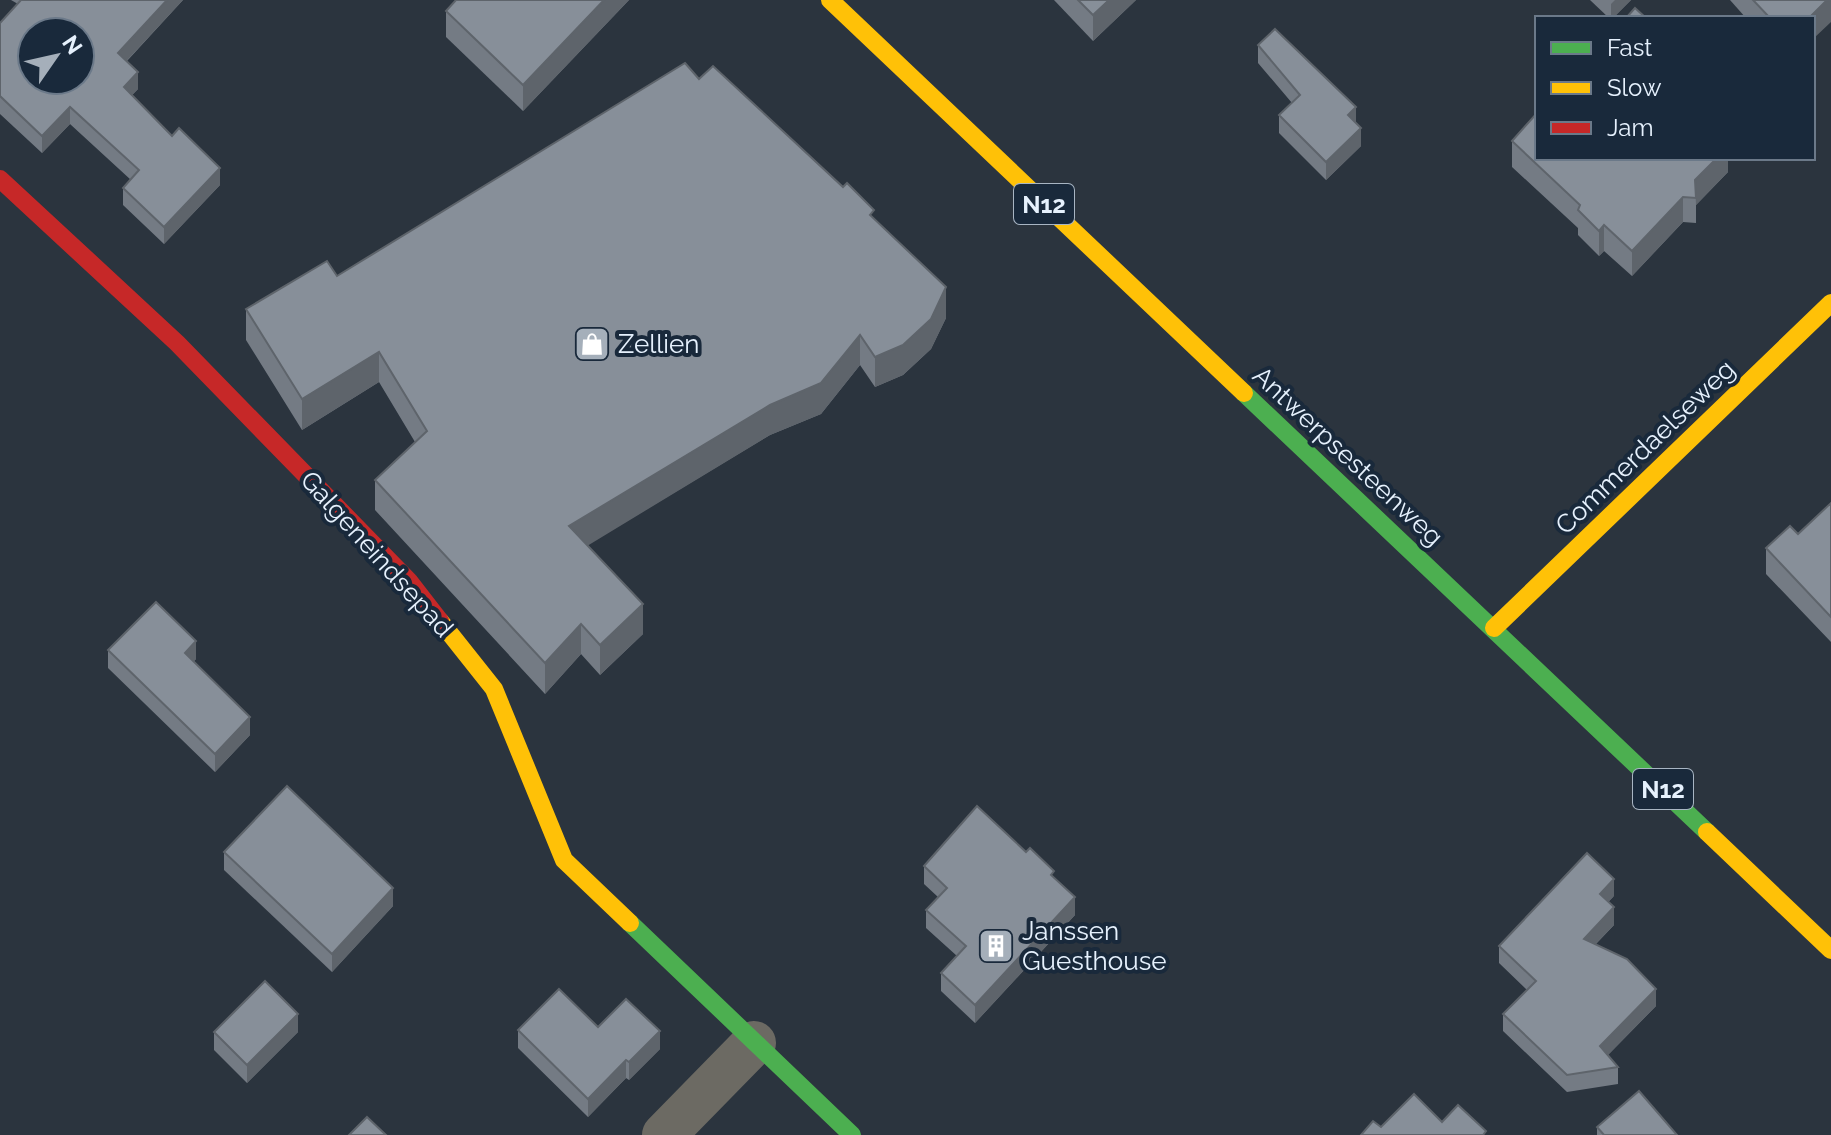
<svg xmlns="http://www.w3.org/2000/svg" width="1831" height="1135" viewBox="0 0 1831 1135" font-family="Raleway,sans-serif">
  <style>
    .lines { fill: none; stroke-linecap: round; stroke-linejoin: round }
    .street { stroke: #6c6a63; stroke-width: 44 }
    .fast { stroke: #4caf50; stroke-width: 18 }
    .slow { stroke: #ffc107; stroke-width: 18 }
    .jam { stroke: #c62828; stroke-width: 18 }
    .wall { fill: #747b84 }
    .shaded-wall { fill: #5e646b }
    .building { fill: #878f99; stroke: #5e646b; stroke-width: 2; fill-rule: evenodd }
    .labels { text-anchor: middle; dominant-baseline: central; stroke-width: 8; stroke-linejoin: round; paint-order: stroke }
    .shield { fill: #19293b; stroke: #a8b5c3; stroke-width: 2 }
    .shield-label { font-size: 24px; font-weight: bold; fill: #e6f1fd }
    .poi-label { font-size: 26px; fill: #e6f1fd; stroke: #19293b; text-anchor: start }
    .street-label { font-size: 26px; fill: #e6f1fd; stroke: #19293b }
  </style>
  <rect width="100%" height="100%" fill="#2b343e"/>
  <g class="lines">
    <polyline class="street" points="664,1135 754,1043"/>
    <g class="fast">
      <polyline points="1244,393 1707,832"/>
      <polyline points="630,923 852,1135"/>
    </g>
    <g class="slow">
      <polyline points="830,0 1244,393"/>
      <polyline points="440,621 494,689 564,860 630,923"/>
      <polyline points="1494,628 1831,303"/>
      <polyline points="1707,832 1831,950"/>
    </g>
    <polyline class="jam" points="0,179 177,343 409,581 440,621"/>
  </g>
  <g class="wall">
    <polygon points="11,0 183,0 127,61 138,89 132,95 220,185 164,244 123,205 123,188 131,180 70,124 42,153 0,114 0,23 18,4"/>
    <polygon points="629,0 523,111 446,37 446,11"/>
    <polygon points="1054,0 1136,0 1093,41"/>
    <polygon points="1590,0 1631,0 1613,18 1609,18"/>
    <polygon points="1730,0 1831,0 1813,18 1746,18"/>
    <polygon points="1258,45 1356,123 1361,146 1326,180 1279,133 1279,115 1292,103 1258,63"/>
    <polygon points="699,79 874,219 946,318 931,349 903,375 875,387 860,365 821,414 770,435 587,545 643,634 600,675 581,654 545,694 375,510 375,480 415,442 379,382 302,430 246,340 246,309 337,276"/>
    <polygon points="1512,141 1537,158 1728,158 1728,172 1696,205 1696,223 1683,222 1632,276 1604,251 1599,256 1578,235 1578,228 1512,167"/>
    <polygon points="1831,503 1831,642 1766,574 1766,548 1798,534"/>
    <polygon points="108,650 196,659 194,661 250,735 215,772 108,668"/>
    <polygon points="224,852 393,906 332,972 224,870"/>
    <polygon points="924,866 1054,878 1075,915 975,1023 941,991 941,973 957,956 926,928 926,910 938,897 924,884"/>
    <polygon points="1614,896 1608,902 1614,925 1596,944 1656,1006 1608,1055 1618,1067 1618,1084 1567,1092 1503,1031 1503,1014 1527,990 1499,963 1499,946"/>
    <polygon points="598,1027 660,1049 629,1080 626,1078 588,1117 518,1048 518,1030"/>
    <polygon points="214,1032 298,1032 247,1083 214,1050"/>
    <polygon points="1597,1127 1677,1135 1597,1135"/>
  </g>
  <g class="shaded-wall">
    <polygon points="167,0 183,0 118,70 118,53"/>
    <polygon points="604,0 629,0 523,111 523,85"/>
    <polygon points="1109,0 1136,0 1093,41 1093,15"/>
    <polygon points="1615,0 1631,0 1613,18 1611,18 1611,4"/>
    <polygon points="1827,0 1831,0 1831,22 1813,39 1813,18 1809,18"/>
    <polygon points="138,72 138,89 124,104 124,87"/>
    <polygon points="70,107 70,124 42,153 42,136"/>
    <polygon points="1356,107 1356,125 1348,115"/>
    <polygon points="1361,128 1361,146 1326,180 1326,162"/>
    <polygon points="1715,158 1728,158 1728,172 1696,205 1695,180"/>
    <polygon points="220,168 220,185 164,244 164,227"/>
    <polygon points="1683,197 1683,222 1632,276 1632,251"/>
    <polygon points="1604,225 1604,251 1599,256 1599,231"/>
    <polygon points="946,287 946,318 931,349 903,375 875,387 875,357"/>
    <polygon points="860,335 860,365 821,414 770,435 569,557 569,526"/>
    <polygon points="379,352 379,382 302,430 302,399"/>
    <polygon points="643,604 643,634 600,675 600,645"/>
    <polygon points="581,624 581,654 545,694 545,663"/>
    <polygon points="196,641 196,659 185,671 185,653"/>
    <polygon points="250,717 250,735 215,772 215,754"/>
    <polygon points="1614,879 1614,896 1600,911 1600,894"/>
    <polygon points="393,888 393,906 332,972 332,954"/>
    <polygon points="1075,897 1075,915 975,1023 975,1005"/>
    <polygon points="1614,907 1614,925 1584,956 1584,939"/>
    <polygon points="1656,989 1656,1006 1600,1063 1600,1046"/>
    <polygon points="298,1014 298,1032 247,1083 247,1065"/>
    <polygon points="660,1031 660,1049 629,1080 629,1062"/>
    <polygon points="626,1060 626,1078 588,1117 588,1099"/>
  </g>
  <g class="building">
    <path d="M21 0H167L118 53 138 72 124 87 172 136 179 128 220 168 164 227 123 188 139 170 70 107 42 136 0 96V23ZM32 32H80V80H32Z"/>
    <polygon points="456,0 604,0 523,85 446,11"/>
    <polygon points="1078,0 1109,0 1093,15"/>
    <polygon points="1753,0 1827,0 1809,18 1770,18"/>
    <polygon points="1635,8 1646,18 1626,18"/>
    <polygon points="1275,29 1356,107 1348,115 1361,128 1326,162 1279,115 1300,95 1258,45"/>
    <polygon points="685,63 699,79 713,66 843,187 847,183 874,210 870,215 946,287 931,319 903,345 875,357 860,335 821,383 770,405 569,526 643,604 600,645 581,624 545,663 375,480 427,431 379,352 302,399 246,309 327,261 337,276"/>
    <polygon points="1537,113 1537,158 1717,158 1695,180 1696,198 1683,197 1632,251 1604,225 1599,231 1578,210 1580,205 1512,141"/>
    <polygon points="1831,503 1831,617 1766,548 1790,526 1798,534"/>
    <polygon points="156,602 196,641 185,653 250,717 215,754 108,650"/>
    <polygon points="287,786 393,888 332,954 224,852"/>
    <polygon points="977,806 1026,852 1030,848 1054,871 1051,875 1075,897 975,1005 941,973 966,946 926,910 947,888 924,866"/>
    <polygon points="1587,853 1614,879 1600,894 1614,907 1584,939 1627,959 1656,989 1600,1046 1618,1067 1567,1075 1503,1014 1536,981 1499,946"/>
    <polygon points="265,981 298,1014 247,1065 214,1032"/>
    <polygon points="559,989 598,1027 626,999 660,1031 629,1062 626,1060 588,1099 518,1030"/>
    <polygon points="1639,1091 1677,1135 1604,1135 1597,1127"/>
    <polygon points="1414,1094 1442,1122 1458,1105 1486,1131 1483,1135 1361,1135 1373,1121 1381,1127"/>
    <polygon points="367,1117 386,1135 349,1135"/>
  </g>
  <defs>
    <g id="shop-square" transform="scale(1.8)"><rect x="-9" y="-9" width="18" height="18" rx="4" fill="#a5afba" stroke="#19293b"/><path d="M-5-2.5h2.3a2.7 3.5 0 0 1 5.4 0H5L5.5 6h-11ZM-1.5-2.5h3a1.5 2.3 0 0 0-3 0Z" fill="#fff"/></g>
    <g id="building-square" transform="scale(1.8)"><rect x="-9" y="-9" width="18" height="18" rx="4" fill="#a5afba" stroke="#19293b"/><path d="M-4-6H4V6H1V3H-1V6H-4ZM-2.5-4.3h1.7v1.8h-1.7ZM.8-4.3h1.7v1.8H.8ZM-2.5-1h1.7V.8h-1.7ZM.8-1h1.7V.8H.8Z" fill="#fff"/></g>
  </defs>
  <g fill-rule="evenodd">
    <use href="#shop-square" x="592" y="344"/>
    <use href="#building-square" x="996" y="946"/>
  </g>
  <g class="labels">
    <g class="shield">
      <rect x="1014" y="184" width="60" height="40" rx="6"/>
      <rect x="1633" y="769" width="60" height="40" rx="6"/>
    </g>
    <g class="shield-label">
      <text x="1044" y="204">N12</text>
      <text x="1663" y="789">N12</text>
    </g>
    <g class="poi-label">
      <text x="618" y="344">Zellien</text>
      <text x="1022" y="931">Janssen<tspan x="1022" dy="30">Guesthouse</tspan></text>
    </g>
    <g class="street-label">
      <text transform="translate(1645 447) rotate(-44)">Commerdaelseweg</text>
      <text transform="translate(1348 456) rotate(43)">Antwerpsesteenweg</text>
      <text transform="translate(377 554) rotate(48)">Galgeneindsepad</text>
    </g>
  </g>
  <rect x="1535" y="16" width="280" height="144" fill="#19293b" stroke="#6b7989" stroke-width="2"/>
  <rect x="1551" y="42" width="40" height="12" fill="#4caf50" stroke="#6b7989" stroke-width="2"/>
  <text x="1607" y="56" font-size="24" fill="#e6f1fd">Fast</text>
  <rect x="1551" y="82" width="40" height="12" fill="#ffc107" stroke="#6b7989" stroke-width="2"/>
  <text x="1607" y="96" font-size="24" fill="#e6f1fd">Slow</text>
  <rect x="1551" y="122" width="40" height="12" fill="#c62828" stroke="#6b7989" stroke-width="2"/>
  <text x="1607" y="136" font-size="24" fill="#e6f1fd">Jam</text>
  <g transform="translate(56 56) rotate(56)"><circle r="38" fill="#19293b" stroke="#6b7989" stroke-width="2"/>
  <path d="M0-6L14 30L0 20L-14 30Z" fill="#a5afba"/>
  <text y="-12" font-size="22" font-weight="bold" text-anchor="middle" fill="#e6f1fd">N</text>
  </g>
</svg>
